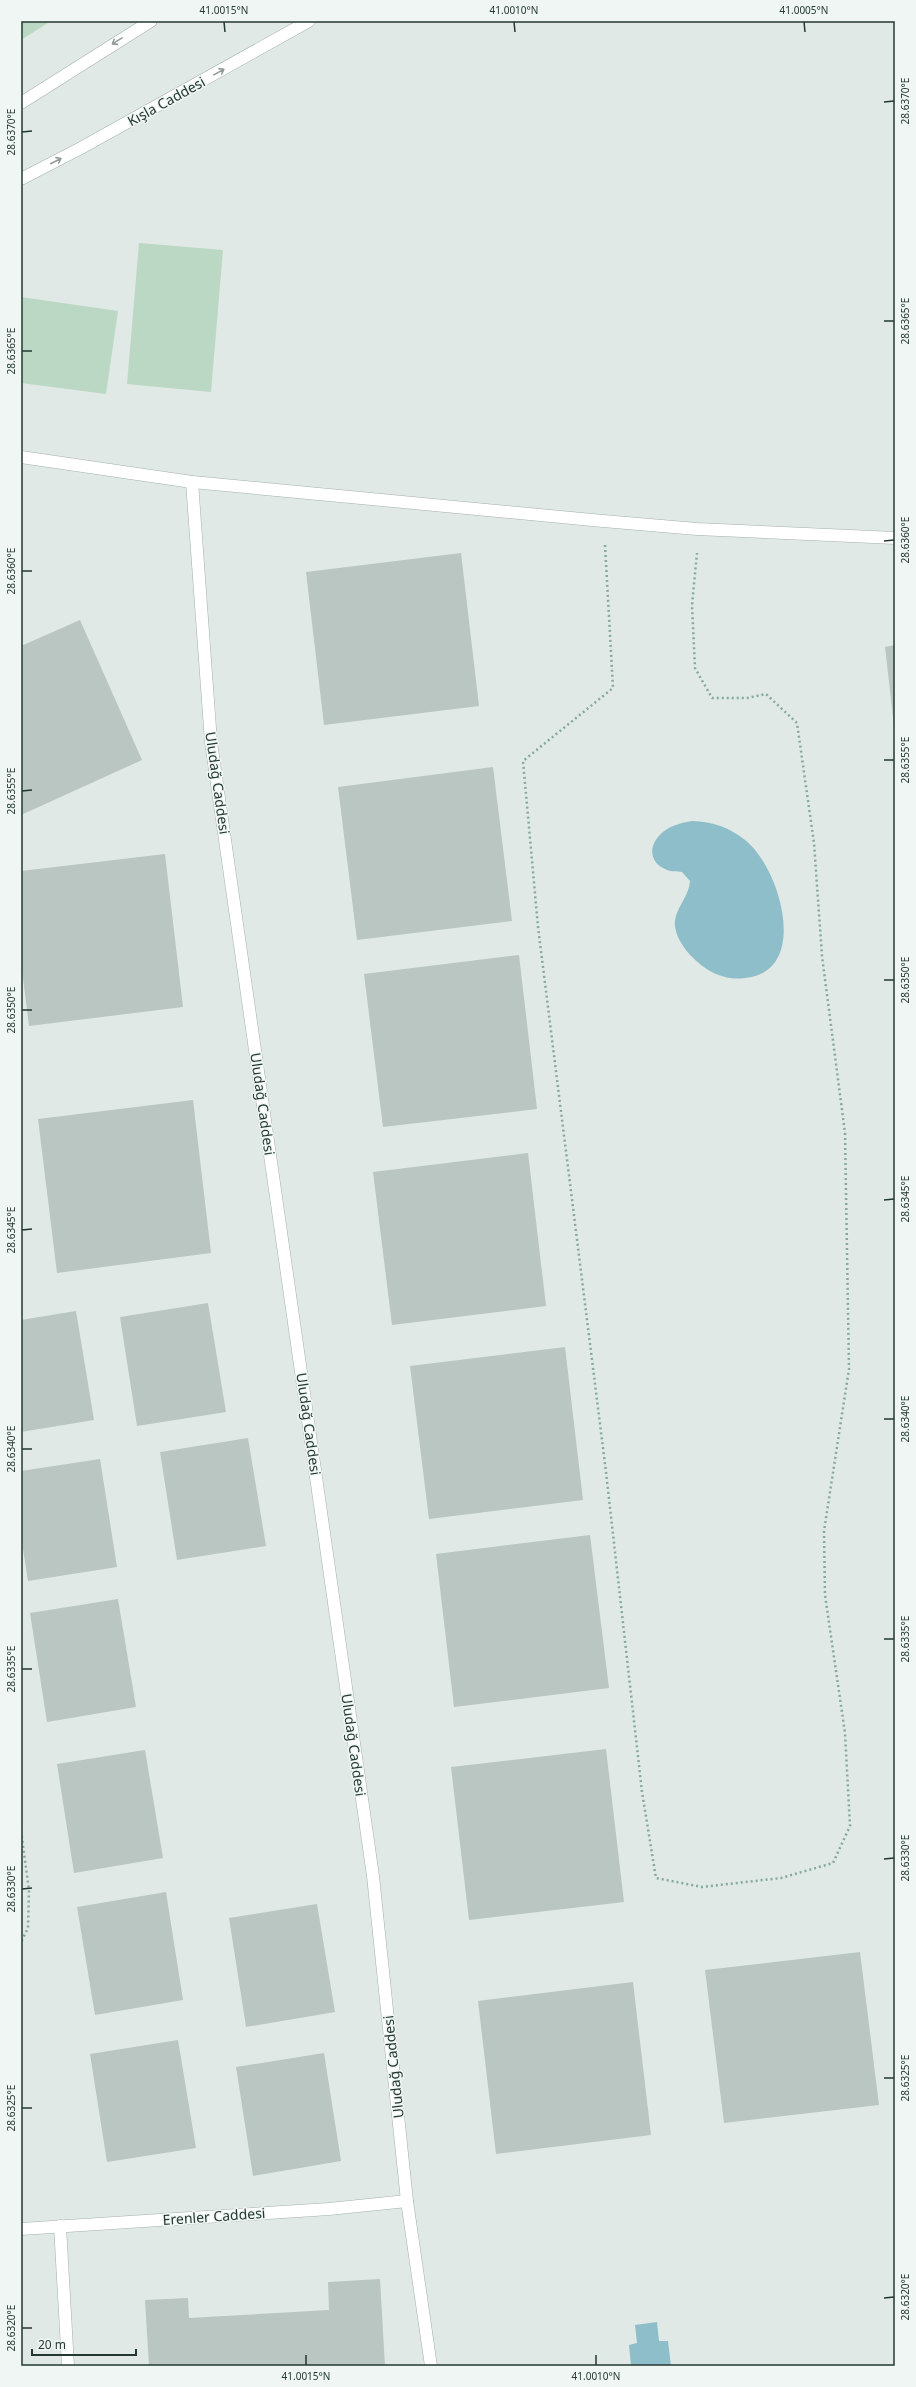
<svg xmlns="http://www.w3.org/2000/svg" width="916" height="2387" viewBox="0 0 916 2387" font-family="'Noto Sans',sans-serif">
  <style>
    .green { fill: #bbd8c4 }
    .water { fill: #8dbec9 }
    .building { fill: #b9c6c1 }
    .lines { fill: none; stroke-linecap: round; stroke-linejoin: round }
    .minor-casing { stroke: #a4b0ac; stroke-width: 13 }
    .path { stroke: #84a99f; stroke-width: 2.5; stroke-dasharray: 2 3; stroke-linecap: butt }
    .minor { stroke: #fff; stroke-width: 12 }
    .oneway { stroke: #919c98 }
    .ticks { fill: none; stroke: #233832; stroke-width: 1.5 }
    .labels { text-anchor: middle; dominant-baseline: central; stroke-width: 3; stroke-linejoin: round; paint-order: stroke }
    .street-label { font-size: 14px; fill: #233832; stroke: #f0f6f3 }
    .neatline { fill: none; stroke: #233832; stroke-width: 1.5 }
    .ticks-label { font-size: 10px; text-anchor: middle; fill: #233832 }
  </style>
  <rect width="100%" height="100%" fill="#e0e9e5"/>
  <g class="green">
    <polygon points="21,21 51,21 21,40"/>
    <polygon points="139,243 223,250 211,392 127,384"/>
    <polygon points="21,297 118,311 106,394 21,383"/>
  </g>
  <g class="water">
    <path d="M692 821C713 822 729 827 745 840 780 867 811 972 745 978 733 980 721 977 710 971 695 962 678 945 675 927 673 910 689 898 690 881L682 872C677 871 671 872 667 870 648 863 648 844 663 832 672 825 681 823 692 821Z"/>
    <polygon points="657,2322 659,2341 668,2341 671,2366 631,2366 629,2345 637,2343 635,2325"/>
  </g>
  <g class="building">
    <polygon points="461,553 479,706 324,725 306,572"/>
    <polygon points="80,620 142,760 21,815 21,646"/>
    <polygon points="895,645 895,726 894,726 885,647"/>
    <polygon points="493,767 512,921 357,940 338,787"/>
    <polygon points="165,854 183,1007 29,1026 21,962 21,871"/>
    <polygon points="519,955 537,1109 383,1127 364,974"/>
    <polygon points="193,1100 211,1253 57,1273 38,1119"/>
    <polygon points="528,1153 546,1306 392,1325 373,1172"/>
    <polygon points="208,1303 226,1412 137,1426 120,1317"/>
    <polygon points="76,1311 94,1420 21,1432 21,1320"/>
    <polygon points="565,1347 583,1500 429,1519 410,1366"/>
    <polygon points="248,1438 266,1546 177,1560 160,1452"/>
    <polygon points="100,1459 117,1567 28,1581 21,1536 21,1471"/>
    <polygon points="590,1535 609,1688 454,1707 436,1554"/>
    <polygon points="118,1599 136,1707 47,1722 30,1613"/>
    <polygon points="606,1749 624,1902 469,1920 451,1767"/>
    <polygon points="145,1750 163,1858 74,1873 57,1764"/>
    <polygon points="166,1892 183,2000 95,2015 77,1907"/>
    <polygon points="317,1904 335,2012 246,2027 229,1918"/>
    <polygon points="860,1952 879,2105 724,2123 705,1970"/>
    <polygon points="633,1982 651,2135 496,2154 478,2001"/>
    <polygon points="178,2040 196,2148 107,2162 90,2054"/>
    <polygon points="324,2053 341,2161 253,2176 236,2067"/>
    <polygon points="380,2279 385,2366 149,2366 145,2300 188,2298 189,2318 329,2310 328,2282"/>
  </g>
  <g class="lines">
    <g class="minor-casing">
      <g id="minor">
        <polyline points="21,103 151,21"/>
        <polyline points="21,179 81,148 309,21"/>
        <polyline points="21,457 192,482 603,521 697,529 895,538"/>
        <polyline points="192,482 211,742 373,1876 407,2201 431,2366"/>
        <polyline points="60,2226 68,2366"/>
        <polyline points="21,2229 329,2209 407,2201"/>
      </g>
    </g>
    <g class="path">
      <polyline points="605,545 613,688 523,761 538,927 606,1472 642,1792 656,1878 702,1887 781,1878 833,1863 850,1826 845,1733 825,1595 824,1531 849,1369 845,1133 822,956 814,843 797,723 766,694 747,698 712,698 695,668 692,605 697,553"/>
      <polyline points="21,1831 29,1890 28,1928 21,1942"/>
    </g>
    <use href="#minor" class="minor"/>
  </g>
  <defs><path id="oneway-shaft" d="M-6 0H5M1.5-3L5.5 0L1.5 3" fill="none" stroke-width="1.6" stroke-linecap="round" stroke-linejoin="round"/></defs>
  <g class="oneway">
    <use href="#oneway-shaft" transform="translate(117 41) rotate(148)"/>
    <use href="#oneway-shaft" transform="translate(219 72) rotate(-29)"/>
    <use href="#oneway-shaft" transform="translate(56 161) rotate(-27)"/>
  </g>
  <path class="ticks" d="M224 22 225 32M514 22 515 32M804 22 805 32M884 102 894 101M22 132 32 131M884 321H894M22 351H32M884 541 894 540M22 571H32M884 760H894M22 791 32 790M884 980H894M22 1010H32M884 1200 894 1199M22 1230 32 1229M884 1419H894M22 1449H32M884 1639H894M22 1669H32M884 1859 894 1858M22 1889 32 1888M884 2078H894M22 2108H32M884 2298 894 2297M22 2328H32M306 2355V2365M596 2355V2365"/>
  <g class="labels">
    <g class="street-label">
      <text transform="translate(166 101) rotate(-29)">Kışla Caddesi</text>
      <text transform="translate(218 783) rotate(82)">Uludağ Caddesi</text>
      <text transform="translate(263 1104) rotate(82)">Uludağ Caddesi</text>
      <text transform="translate(309 1424) rotate(82)">Uludağ Caddesi</text>
      <text transform="translate(354 1745) rotate(82)">Uludağ Caddesi</text>
      <text transform="translate(393 2067) rotate(-96)">Uludağ Caddesi</text>
      <text transform="translate(214 2216) rotate(-4)">Erenler Caddesi</text>
    </g>
  </g>
  <rect width="916" height="2387" fill="none" stroke="#f0f6f3" stroke-width="44"/>
  <path d="M32 2349v6h104v-6" fill="none" stroke="#233832" stroke-width="2"/>
  <text x="38" y="2349" font-size="12" fill="#233832" stroke="#f0f6f3" stroke-width="3" paint-order="stroke">20 m</text>
  <rect x="22" y="22" width="872" height="2343" class="neatline"/>
  <g class="ticks-label">
    <text x="224" y="14">41.0015°N</text>
    <text x="514" y="14">41.0010°N</text>
    <text x="804" y="14">41.0005°N</text>
    <text transform="translate(905 101) rotate(-90)" y="4">28.6370°E</text>
    <text transform="translate(11 132) rotate(-90)" y="4">28.6370°E</text>
    <text transform="translate(905 321) rotate(-90)" y="4">28.6365°E</text>
    <text transform="translate(11 351) rotate(-90)" y="4">28.6365°E</text>
    <text transform="translate(905 540) rotate(-90)" y="4">28.6360°E</text>
    <text transform="translate(11 571) rotate(-90)" y="4">28.6360°E</text>
    <text transform="translate(905 760) rotate(-90)" y="4">28.6355°E</text>
    <text transform="translate(11 791) rotate(-90)" y="4">28.6355°E</text>
    <text transform="translate(905 980) rotate(-90)" y="4">28.6350°E</text>
    <text transform="translate(11 1010) rotate(-90)" y="4">28.6350°E</text>
    <text transform="translate(905 1199) rotate(-90)" y="4">28.6345°E</text>
    <text transform="translate(11 1230) rotate(-90)" y="4">28.6345°E</text>
    <text transform="translate(905 1419) rotate(-90)" y="4">28.6340°E</text>
    <text transform="translate(11 1449) rotate(-90)" y="4">28.6340°E</text>
    <text transform="translate(905 1639) rotate(-90)" y="4">28.6335°E</text>
    <text transform="translate(11 1669) rotate(-90)" y="4">28.6335°E</text>
    <text transform="translate(905 1858) rotate(-90)" y="4">28.6330°E</text>
    <text transform="translate(11 1889) rotate(-90)" y="4">28.6330°E</text>
    <text transform="translate(905 2078) rotate(-90)" y="4">28.6325°E</text>
    <text transform="translate(11 2108) rotate(-90)" y="4">28.6325°E</text>
    <text transform="translate(905 2297) rotate(-90)" y="4">28.6320°E</text>
    <text transform="translate(11 2328) rotate(-90)" y="4">28.6320°E</text>
    <text x="306" y="2380">41.0015°N</text>
    <text x="596" y="2380">41.0010°N</text>
  </g>
</svg>
